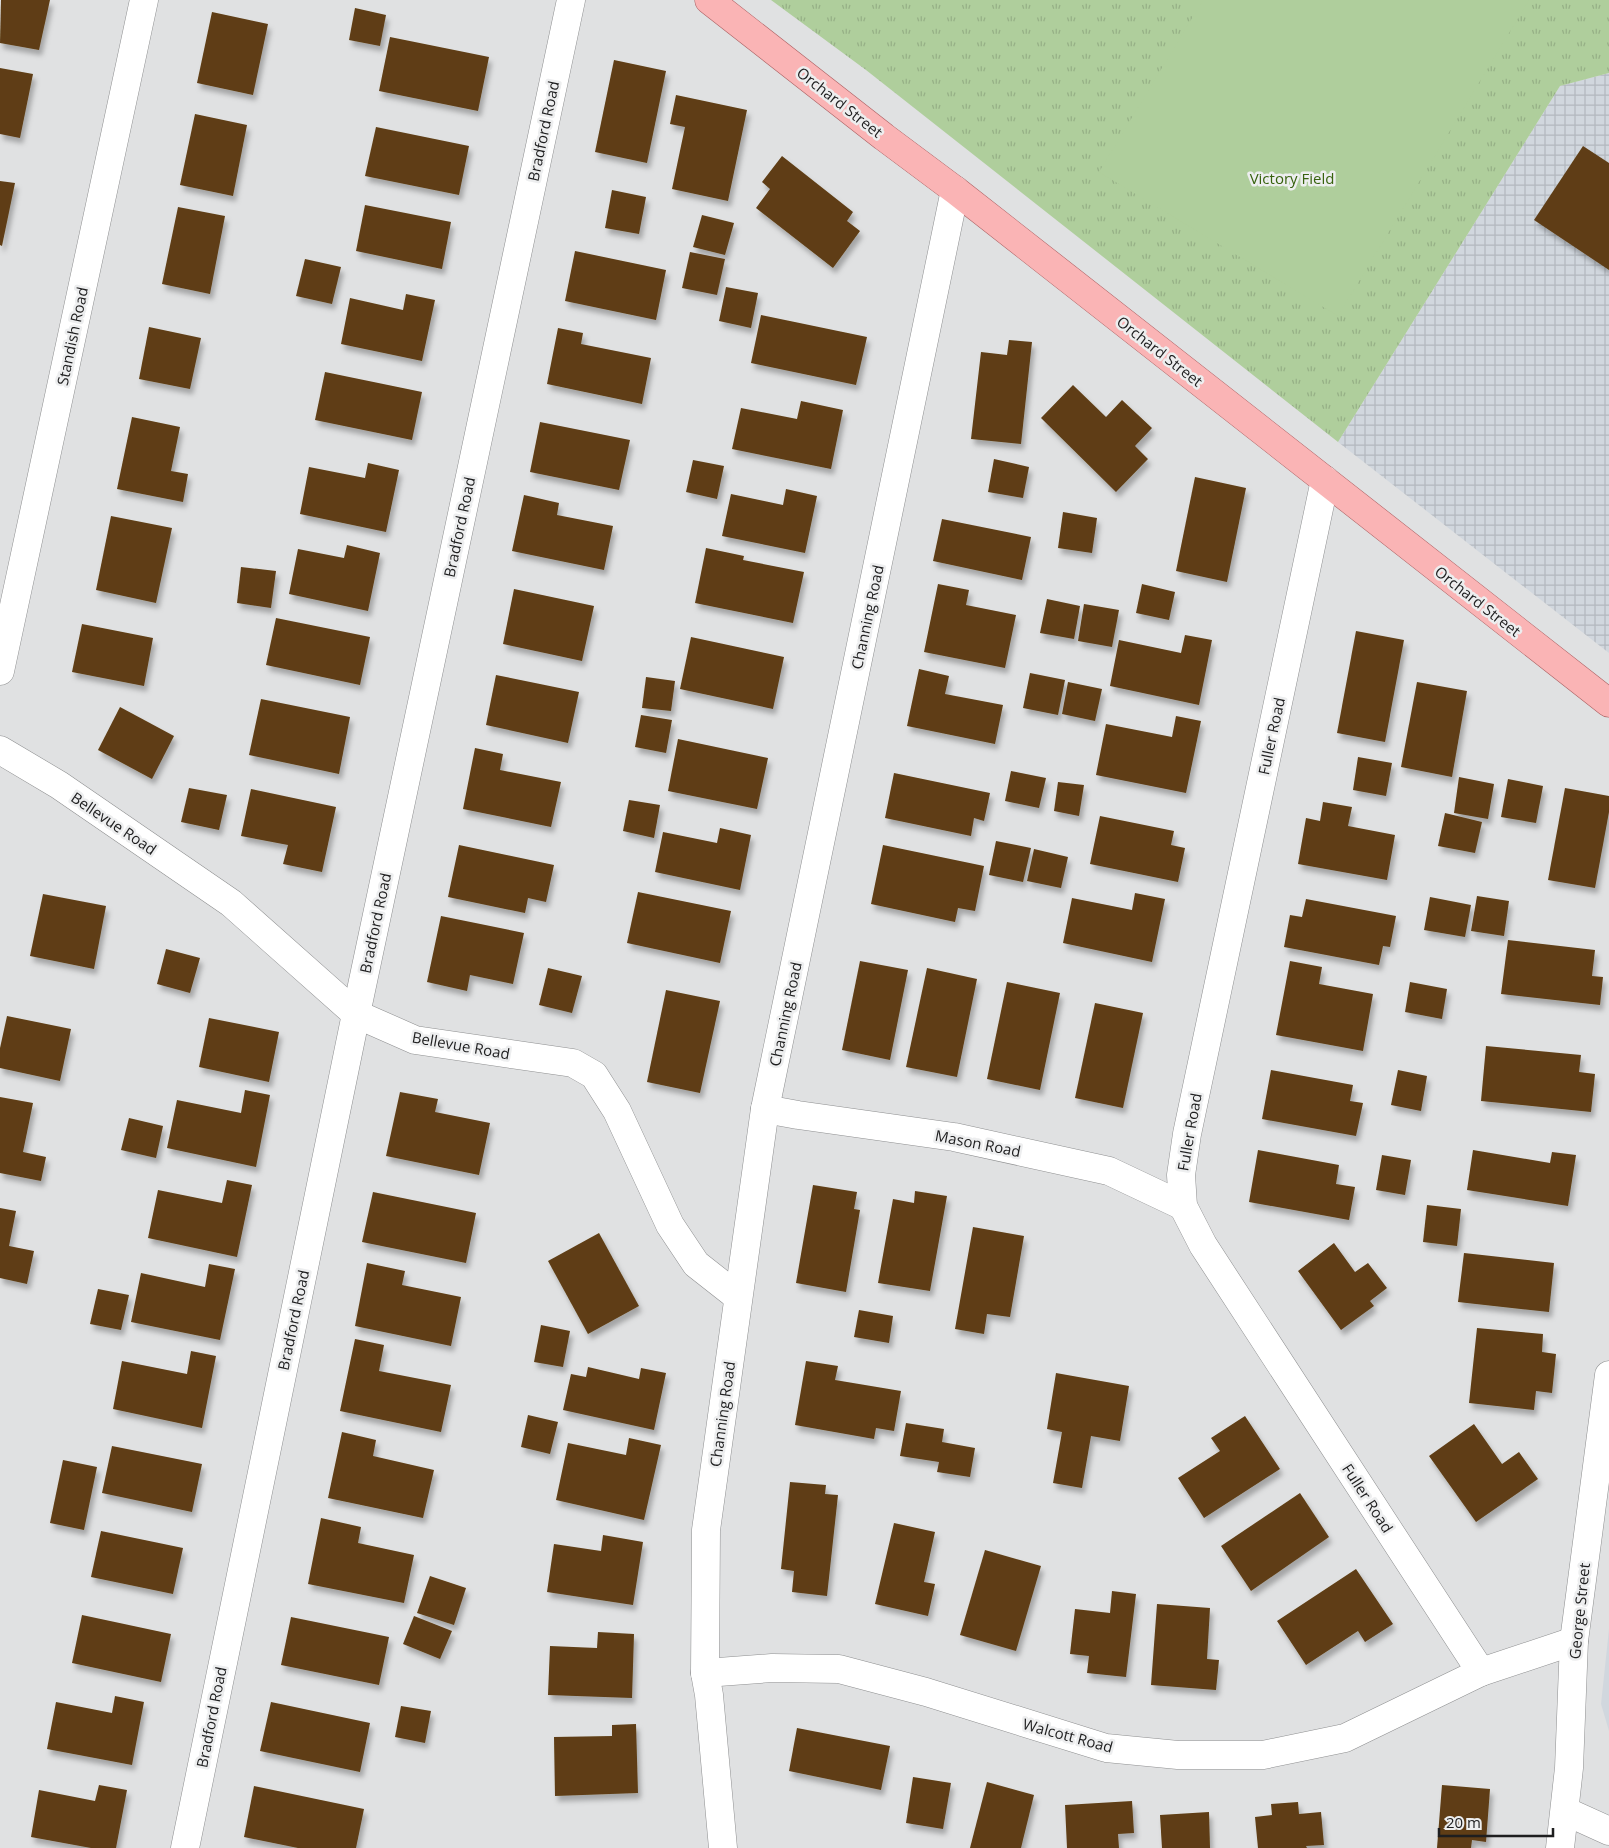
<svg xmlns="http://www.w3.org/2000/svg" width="1609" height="1848" viewBox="0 0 1609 1848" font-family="'Open Sans',sans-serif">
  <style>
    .industrial { fill: url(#industrial-grid) }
    .built { fill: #d1d7de }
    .park { fill: url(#park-tufts) }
    .garden { fill: #afce9c }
    .building { fill: #5e3e14; filter: url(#shadow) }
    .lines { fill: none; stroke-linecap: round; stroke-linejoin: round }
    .minor-casing { stroke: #8e8f90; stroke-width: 29 }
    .major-casing { stroke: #aa5f61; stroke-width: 29 }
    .minor { stroke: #fff; stroke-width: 28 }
    .major { stroke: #fab4b5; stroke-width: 28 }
    .labels { text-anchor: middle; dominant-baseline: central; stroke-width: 5; stroke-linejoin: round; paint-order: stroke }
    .street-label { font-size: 15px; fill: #1e1e1f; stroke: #edeeef }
    .park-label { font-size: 15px; fill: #37620e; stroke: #edeeef }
  </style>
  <defs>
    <pattern id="industrial-grid" width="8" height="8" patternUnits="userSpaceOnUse" patternTransform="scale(1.25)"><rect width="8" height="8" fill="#d1d7de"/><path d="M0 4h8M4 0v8" fill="none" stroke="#b3b8be"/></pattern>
    <pattern id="park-tufts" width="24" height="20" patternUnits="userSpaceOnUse" patternTransform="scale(1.25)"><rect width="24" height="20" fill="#afce9c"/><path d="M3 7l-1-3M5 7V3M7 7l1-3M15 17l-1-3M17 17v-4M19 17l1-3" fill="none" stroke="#96b086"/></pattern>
    <filter id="shadow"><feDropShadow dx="3" dy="5.5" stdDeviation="2.5" flood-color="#0004"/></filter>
  </defs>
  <rect width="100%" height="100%" fill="#e0e1e2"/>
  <polygon class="industrial" points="1609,73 1609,653 1338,442 1560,86"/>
  <polygon class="built" points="1609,1629 1609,1731 1601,1704"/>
  <polygon class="park" points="771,0 1609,0 1609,73 1560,86 1338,442 866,70"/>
  <polygon class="garden" points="1203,0 1529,0 1338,316 1099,172"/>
  <g class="building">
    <polygon points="1,0 50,0 39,50 0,43"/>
    <polygon points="355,8 386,15 380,46 349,40"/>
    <polygon points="212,12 268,24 253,95 197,83"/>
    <polygon points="390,37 489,57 478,111 379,91"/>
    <polygon points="614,60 666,71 647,163 595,152"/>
    <polygon points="0,68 33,74 20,138 0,134"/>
    <polygon points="676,95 747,110 728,201 672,189 685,127 670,124"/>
    <polygon points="195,114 247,125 233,196 180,185"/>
    <polygon points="376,127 469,146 459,195 365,176"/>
    <polygon points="1583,146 1609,163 1609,270 1534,220"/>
    <polygon points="782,156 853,212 847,221 860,231 833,268 756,208 770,189 762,182"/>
    <polygon points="0,181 15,183 2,246 0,245"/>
    <polygon points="612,190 646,197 639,234 605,228"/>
    <polygon points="365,205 451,222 442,269 356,251"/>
    <polygon points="178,207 225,216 210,294 162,284"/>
    <polygon points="702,215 734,223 725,255 693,247"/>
    <polygon points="575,251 666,270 656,320 565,301"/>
    <polygon points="690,252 725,259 717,295 682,288"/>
    <polygon points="305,259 341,267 332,304 296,296"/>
    <polygon points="726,287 758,293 751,328 719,321"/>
    <polygon points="406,294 435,300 422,361 341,344 350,298 403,310"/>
    <polygon points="761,315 867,337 856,385 751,363"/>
    <polygon points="149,327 201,338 190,389 139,379"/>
    <polygon points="558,328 583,333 581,344 651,358 642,404 547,384"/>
    <polygon points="1009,340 1032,342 1021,444 971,439 981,352 1007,355"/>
    <polygon points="325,372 422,392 412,440 315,420"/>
    <polygon points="1073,385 1106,417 1122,400 1152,428 1135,446 1148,459 1116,492 1041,418"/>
    <polygon points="801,401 843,410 831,469 732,449 741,408 797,419"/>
    <polygon points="132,417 180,427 171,471 188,474 183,502 117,489"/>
    <polygon points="540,422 630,440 619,490 530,472"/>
    <polygon points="994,459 1029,467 1023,498 988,492"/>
    <polygon points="693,460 724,466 717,499 686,492"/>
    <polygon points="368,463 399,470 386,532 300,514 309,467 365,478"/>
    <polygon points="1195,477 1246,488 1227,582 1176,571"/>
    <polygon points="786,489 817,496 805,553 722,536 731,494 783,505"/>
    <polygon points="524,495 559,503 557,515 613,526 604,570 512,551"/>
    <polygon points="1063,512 1097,518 1092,553 1058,548"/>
    <polygon points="111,516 172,528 156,603 96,590"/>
    <polygon points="942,519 1031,537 1022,580 933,561"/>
    <polygon points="347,545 380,553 368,611 289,594 298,549 344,558"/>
    <polygon points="706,548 744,556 743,560 804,572 793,623 695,603"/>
    <polygon points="241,567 276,571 271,608 237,603"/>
    <polygon points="938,584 969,590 966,605 1016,615 1005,668 924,652"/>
    <polygon points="1142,584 1175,592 1169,620 1136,613"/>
    <polygon points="514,589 594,606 582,661 503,644"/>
    <polygon points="1047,599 1080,606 1074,639 1040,633"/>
    <polygon points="1084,604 1119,610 1112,647 1078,641"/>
    <polygon points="276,618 370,637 360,685 266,665"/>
    <polygon points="82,624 153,638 144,686 72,672"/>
    <polygon points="1356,631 1404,640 1385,742 1337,733"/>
    <polygon points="1185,635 1212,640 1199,705 1110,686 1119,640 1181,653"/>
    <polygon points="691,637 784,657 773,709 680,689"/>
    <polygon points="919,669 949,676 945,694 1003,705 995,744 907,726"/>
    <polygon points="1030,673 1065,680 1058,715 1023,708"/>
    <polygon points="496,675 579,692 568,743 486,725"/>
    <polygon points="646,677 675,681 671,711 642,708"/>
    <polygon points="1068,682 1102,689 1095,721 1062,714"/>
    <polygon points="1417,682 1467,691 1452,777 1401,767"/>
    <polygon points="261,699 350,717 339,774 249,755"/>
    <polygon points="120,707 174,736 152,779 98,750"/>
    <polygon points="641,715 672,720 666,753 635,747"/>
    <polygon points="1176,716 1201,721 1186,793 1096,775 1106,724 1172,737"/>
    <polygon points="678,739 768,758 757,809 668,791"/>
    <polygon points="475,748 503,754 500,770 561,782 551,827 463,809"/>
    <polygon points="1358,757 1392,763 1386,796 1353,790"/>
    <polygon points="1011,771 1046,778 1039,808 1005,801"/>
    <polygon points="894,773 990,793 984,821 974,818 971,836 885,818"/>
    <polygon points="1459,777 1494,784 1488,819 1454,813"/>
    <polygon points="1508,779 1543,786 1536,823 1501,817"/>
    <polygon points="1058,782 1084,785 1079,816 1054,811"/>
    <polygon points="189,788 227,795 219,830 181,822"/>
    <polygon points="1565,788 1609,796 1609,812 1595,888 1548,880"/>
    <polygon points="251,789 336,807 322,872 283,864 288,845 241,836"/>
    <polygon points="629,800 660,805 654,838 623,831"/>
    <polygon points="1323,802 1352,807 1348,826 1395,835 1387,880 1298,864 1306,818 1320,821"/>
    <polygon points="1445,813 1482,822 1475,853 1438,846"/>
    <polygon points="1100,816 1174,831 1171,845 1185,848 1178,882 1090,864"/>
    <polygon points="720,828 751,835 740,890 655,872 663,832 717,843"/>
    <polygon points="996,841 1031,848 1023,882 989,875"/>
    <polygon points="459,845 554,865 546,902 528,898 525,913 448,897"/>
    <polygon points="883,845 984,866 975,911 958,908 955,922 871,904"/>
    <polygon points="1034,849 1068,857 1061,888 1027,881"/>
    <polygon points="638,892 731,911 720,963 627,943"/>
    <polygon points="1135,893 1165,899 1152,962 1063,943 1072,898 1132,910"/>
    <polygon points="43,894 106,906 94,969 30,956"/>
    <polygon points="1477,896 1509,901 1504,936 1471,931"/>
    <polygon points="1430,897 1471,905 1465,937 1424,930"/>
    <polygon points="1306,899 1396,916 1390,947 1383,946 1379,965 1284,947 1290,915 1302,917"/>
    <polygon points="441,916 524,933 513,984 470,975 467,991 427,982"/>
    <polygon points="1508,940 1595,950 1592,976 1603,977 1600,1005 1501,994"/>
    <polygon points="166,949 200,958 190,993 157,984"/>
    <polygon points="860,961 908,970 890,1060 842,1050"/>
    <polygon points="1290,961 1322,967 1319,984 1373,994 1363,1051 1276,1035"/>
    <polygon points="548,968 582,976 572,1013 539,1005"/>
    <polygon points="927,968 977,979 957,1077 906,1067"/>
    <polygon points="1007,982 1060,993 1040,1090 987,1079"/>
    <polygon points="1410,982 1447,989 1442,1019 1405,1012"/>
    <polygon points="666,990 720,1001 700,1093 647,1082"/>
    <polygon points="1095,1003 1143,1013 1123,1108 1075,1098"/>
    <polygon points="7,1016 71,1029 60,1081 0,1068 0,1048"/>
    <polygon points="209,1018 279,1032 269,1082 199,1067"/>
    <polygon points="1486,1046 1581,1055 1579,1072 1595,1074 1591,1112 1481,1101"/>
    <polygon points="1271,1070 1353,1085 1350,1101 1363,1103 1356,1136 1262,1119"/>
    <polygon points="1398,1070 1427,1076 1421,1111 1391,1105"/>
    <polygon points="245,1090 270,1095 256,1167 167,1148 177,1100 241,1113"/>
    <polygon points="400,1092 438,1099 435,1112 490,1123 479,1175 386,1156"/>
    <polygon points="0,1097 33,1103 23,1152 46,1157 41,1181 0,1173"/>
    <polygon points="129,1118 163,1126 156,1158 121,1150"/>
    <polygon points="1258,1150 1339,1165 1336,1184 1355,1187 1349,1220 1249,1202"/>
    <polygon points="1473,1150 1550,1163 1552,1152 1576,1155 1568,1206 1467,1190"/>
    <polygon points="1382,1155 1411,1160 1405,1195 1376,1190"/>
    <polygon points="227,1180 252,1185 237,1257 148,1238 158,1190 222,1203"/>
    <polygon points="813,1185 857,1192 854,1209 860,1210 846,1292 796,1283"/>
    <polygon points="915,1191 947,1196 930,1291 878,1283 893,1199 914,1203"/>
    <polygon points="373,1192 476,1213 466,1263 362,1242"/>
    <polygon points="1427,1205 1461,1209 1457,1246 1423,1242"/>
    <polygon points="0,1208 16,1211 9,1246 34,1251 27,1284 0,1278"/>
    <polygon points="973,1227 1024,1236 1010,1317 987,1314 984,1334 955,1329"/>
    <polygon points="599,1233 639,1306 588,1334 548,1261"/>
    <polygon points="1334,1243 1355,1272 1368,1263 1387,1288 1370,1301 1374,1306 1341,1330 1298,1271"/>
    <polygon points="1464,1253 1554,1263 1549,1312 1458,1302"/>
    <polygon points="367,1263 405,1271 402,1285 461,1297 451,1346 355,1326"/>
    <polygon points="209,1264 235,1269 220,1340 131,1322 141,1273 205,1287"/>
    <polygon points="98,1289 129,1295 121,1330 90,1324"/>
    <polygon points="859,1310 893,1316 889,1343 854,1337"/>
    <polygon points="541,1325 570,1331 563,1367 534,1362"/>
    <polygon points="1477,1328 1543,1334 1542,1352 1556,1354 1552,1393 1536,1391 1534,1410 1469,1403"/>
    <polygon points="355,1339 384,1345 379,1371 451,1385 441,1432 340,1411"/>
    <polygon points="191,1351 216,1356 202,1428 113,1409 122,1361 187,1374"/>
    <polygon points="806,1361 838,1366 835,1380 901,1391 894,1431 876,1428 874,1439 795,1425"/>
    <polygon points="588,1367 639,1379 641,1368 666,1373 654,1430 563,1410 571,1374 586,1377"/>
    <polygon points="1056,1373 1129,1386 1120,1441 1091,1436 1082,1488 1053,1483 1062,1432 1047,1429"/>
    <polygon points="528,1415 558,1422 550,1454 521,1447"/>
    <polygon points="1245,1416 1280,1469 1204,1518 1178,1478 1220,1451 1211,1438"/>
    <polygon points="906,1423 944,1429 942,1442 975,1448 970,1477 937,1472 939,1462 900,1456"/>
    <polygon points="1474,1424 1502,1464 1519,1452 1538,1479 1476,1522 1429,1456"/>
    <polygon points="342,1432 376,1440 373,1456 434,1470 423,1518 328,1498"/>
    <polygon points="629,1438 661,1445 644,1520 556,1500 568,1443 626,1455"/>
    <polygon points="112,1446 202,1464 192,1512 102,1493"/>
    <polygon points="63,1460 97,1467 84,1530 50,1523"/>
    <polygon points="790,1482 826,1485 825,1494 838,1495 827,1596 792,1592 794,1571 781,1569"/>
    <polygon points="1300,1493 1329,1537 1251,1591 1221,1546"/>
    <polygon points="321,1518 361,1527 358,1543 414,1555 404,1603 308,1584"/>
    <polygon points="894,1523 935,1532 924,1582 935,1584 928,1616 875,1604"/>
    <polygon points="101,1531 183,1548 173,1594 91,1577"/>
    <polygon points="603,1535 643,1542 633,1605 547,1592 554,1544 601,1551"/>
    <polygon points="985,1550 1041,1566 1016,1651 960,1635"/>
    <polygon points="1356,1569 1393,1624 1365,1642 1358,1631 1306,1665 1277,1621"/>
    <polygon points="430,1576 466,1588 454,1625 417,1613"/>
    <polygon points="1112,1591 1136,1594 1126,1677 1087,1673 1089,1656 1070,1654 1075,1609 1110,1613"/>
    <polygon points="1157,1604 1210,1608 1207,1659 1219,1660 1216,1690 1151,1685"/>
    <polygon points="82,1615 171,1634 161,1682 72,1663"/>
    <polygon points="414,1616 452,1631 440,1659 403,1644"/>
    <polygon points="291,1617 389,1637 379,1685 281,1665"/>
    <polygon points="598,1632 634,1634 632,1698 548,1695 550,1646 597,1648"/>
    <polygon points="115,1696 144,1702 132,1765 47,1749 56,1702 112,1713"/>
    <polygon points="271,1702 370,1723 360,1772 260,1751"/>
    <polygon points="401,1706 431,1711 425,1743 395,1737"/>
    <polygon points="636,1724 638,1793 555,1796 554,1737 612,1736 612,1725"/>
    <polygon points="797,1728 890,1746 881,1790 789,1771"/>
    <polygon points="913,1777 951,1783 943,1829 906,1823"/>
    <polygon points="987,1782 1034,1795 1021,1848 970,1848"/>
    <polygon points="99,1785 127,1790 116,1848 91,1848 31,1837 39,1790 95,1801"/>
    <polygon points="1442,1785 1490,1789 1486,1842 1472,1840 1471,1848 1437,1848"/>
    <polygon points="254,1786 364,1809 356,1848 298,1848 244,1837"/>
    <polygon points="1132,1801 1134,1833 1118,1834 1119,1848 1067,1848 1065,1805"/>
    <polygon points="1298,1802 1299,1814 1321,1812 1324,1845 1306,1846 1307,1848 1258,1848 1255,1817 1272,1815 1271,1804"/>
    <polygon points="1209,1812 1210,1848 1162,1848 1160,1815"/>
  </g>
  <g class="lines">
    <g class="minor-casing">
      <g id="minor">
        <polyline points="1325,480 1187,1134 1181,1175 1183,1206 1203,1245 1481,1672 1574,1641"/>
        <polyline points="0,671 144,0"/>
        <polyline points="0,750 59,785 231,903 356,1014 415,1040 573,1063 594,1075 617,1111 670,1225 696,1264 738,1297"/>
        <polyline points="765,1109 798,1115 954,1137 1109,1171 1183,1206"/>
        <polyline points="705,1673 772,1668 839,1669 926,1692 1106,1748 1178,1755 1263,1755 1345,1738 1481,1672"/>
        <polyline points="1565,1811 1609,1831"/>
        <polyline points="185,1848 356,1014 571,0"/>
        <polyline points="723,1848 709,1695 705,1673 706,1530 765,1109 955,190"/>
        <polyline points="1560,1848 1569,1768 1574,1641 1609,1375"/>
      </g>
    </g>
    <g class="major-casing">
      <polyline id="major" points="709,0 884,137 955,190 1609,703"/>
    </g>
    <use href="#minor" class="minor"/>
    <use href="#major" class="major"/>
  </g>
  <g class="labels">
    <g class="street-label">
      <text transform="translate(840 102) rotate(38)">Orchard Street</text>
      <text transform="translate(543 131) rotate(-78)">Bradford Road</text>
      <text transform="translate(72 336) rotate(-78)">Standish Road</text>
      <text transform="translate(1160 351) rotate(38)">Orchard Street</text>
      <text transform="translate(459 527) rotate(-78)">Bradford Road</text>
      <text transform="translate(1478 601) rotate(38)">Orchard Street</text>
      <text transform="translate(867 617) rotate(-78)">Channing Road</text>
      <text transform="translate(1271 736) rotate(-78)">Fuller Road</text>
      <text transform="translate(114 823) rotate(34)">Bellevue Road</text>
      <text transform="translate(375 923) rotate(-78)">Bradford Road</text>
      <text transform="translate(785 1014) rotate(-78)">Channing Road</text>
      <text transform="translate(461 1045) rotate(10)">Bellevue Road</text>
      <text transform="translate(1189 1132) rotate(-80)">Fuller Road</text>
      <text transform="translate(978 1143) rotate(11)">Mason Road</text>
      <text transform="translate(293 1320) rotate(-78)">Bradford Road</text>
      <text transform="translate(722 1414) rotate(-82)">Channing Road</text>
      <text transform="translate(1368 1498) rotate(57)">Fuller Road</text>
      <text transform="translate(1579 1611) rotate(-84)">George Street</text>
      <text transform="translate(211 1717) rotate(-79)">Bradford Road</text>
      <text transform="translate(1068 1735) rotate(15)">Walcott Road</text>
    </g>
    <g class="park-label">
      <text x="1292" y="178">Victory Field</text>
    </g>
  </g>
  <path d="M1439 1828v8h114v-8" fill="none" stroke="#1e1e1f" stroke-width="2.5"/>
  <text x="1446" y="1828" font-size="15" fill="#1e1e1f" stroke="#edeeef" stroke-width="4" paint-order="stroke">20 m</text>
</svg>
